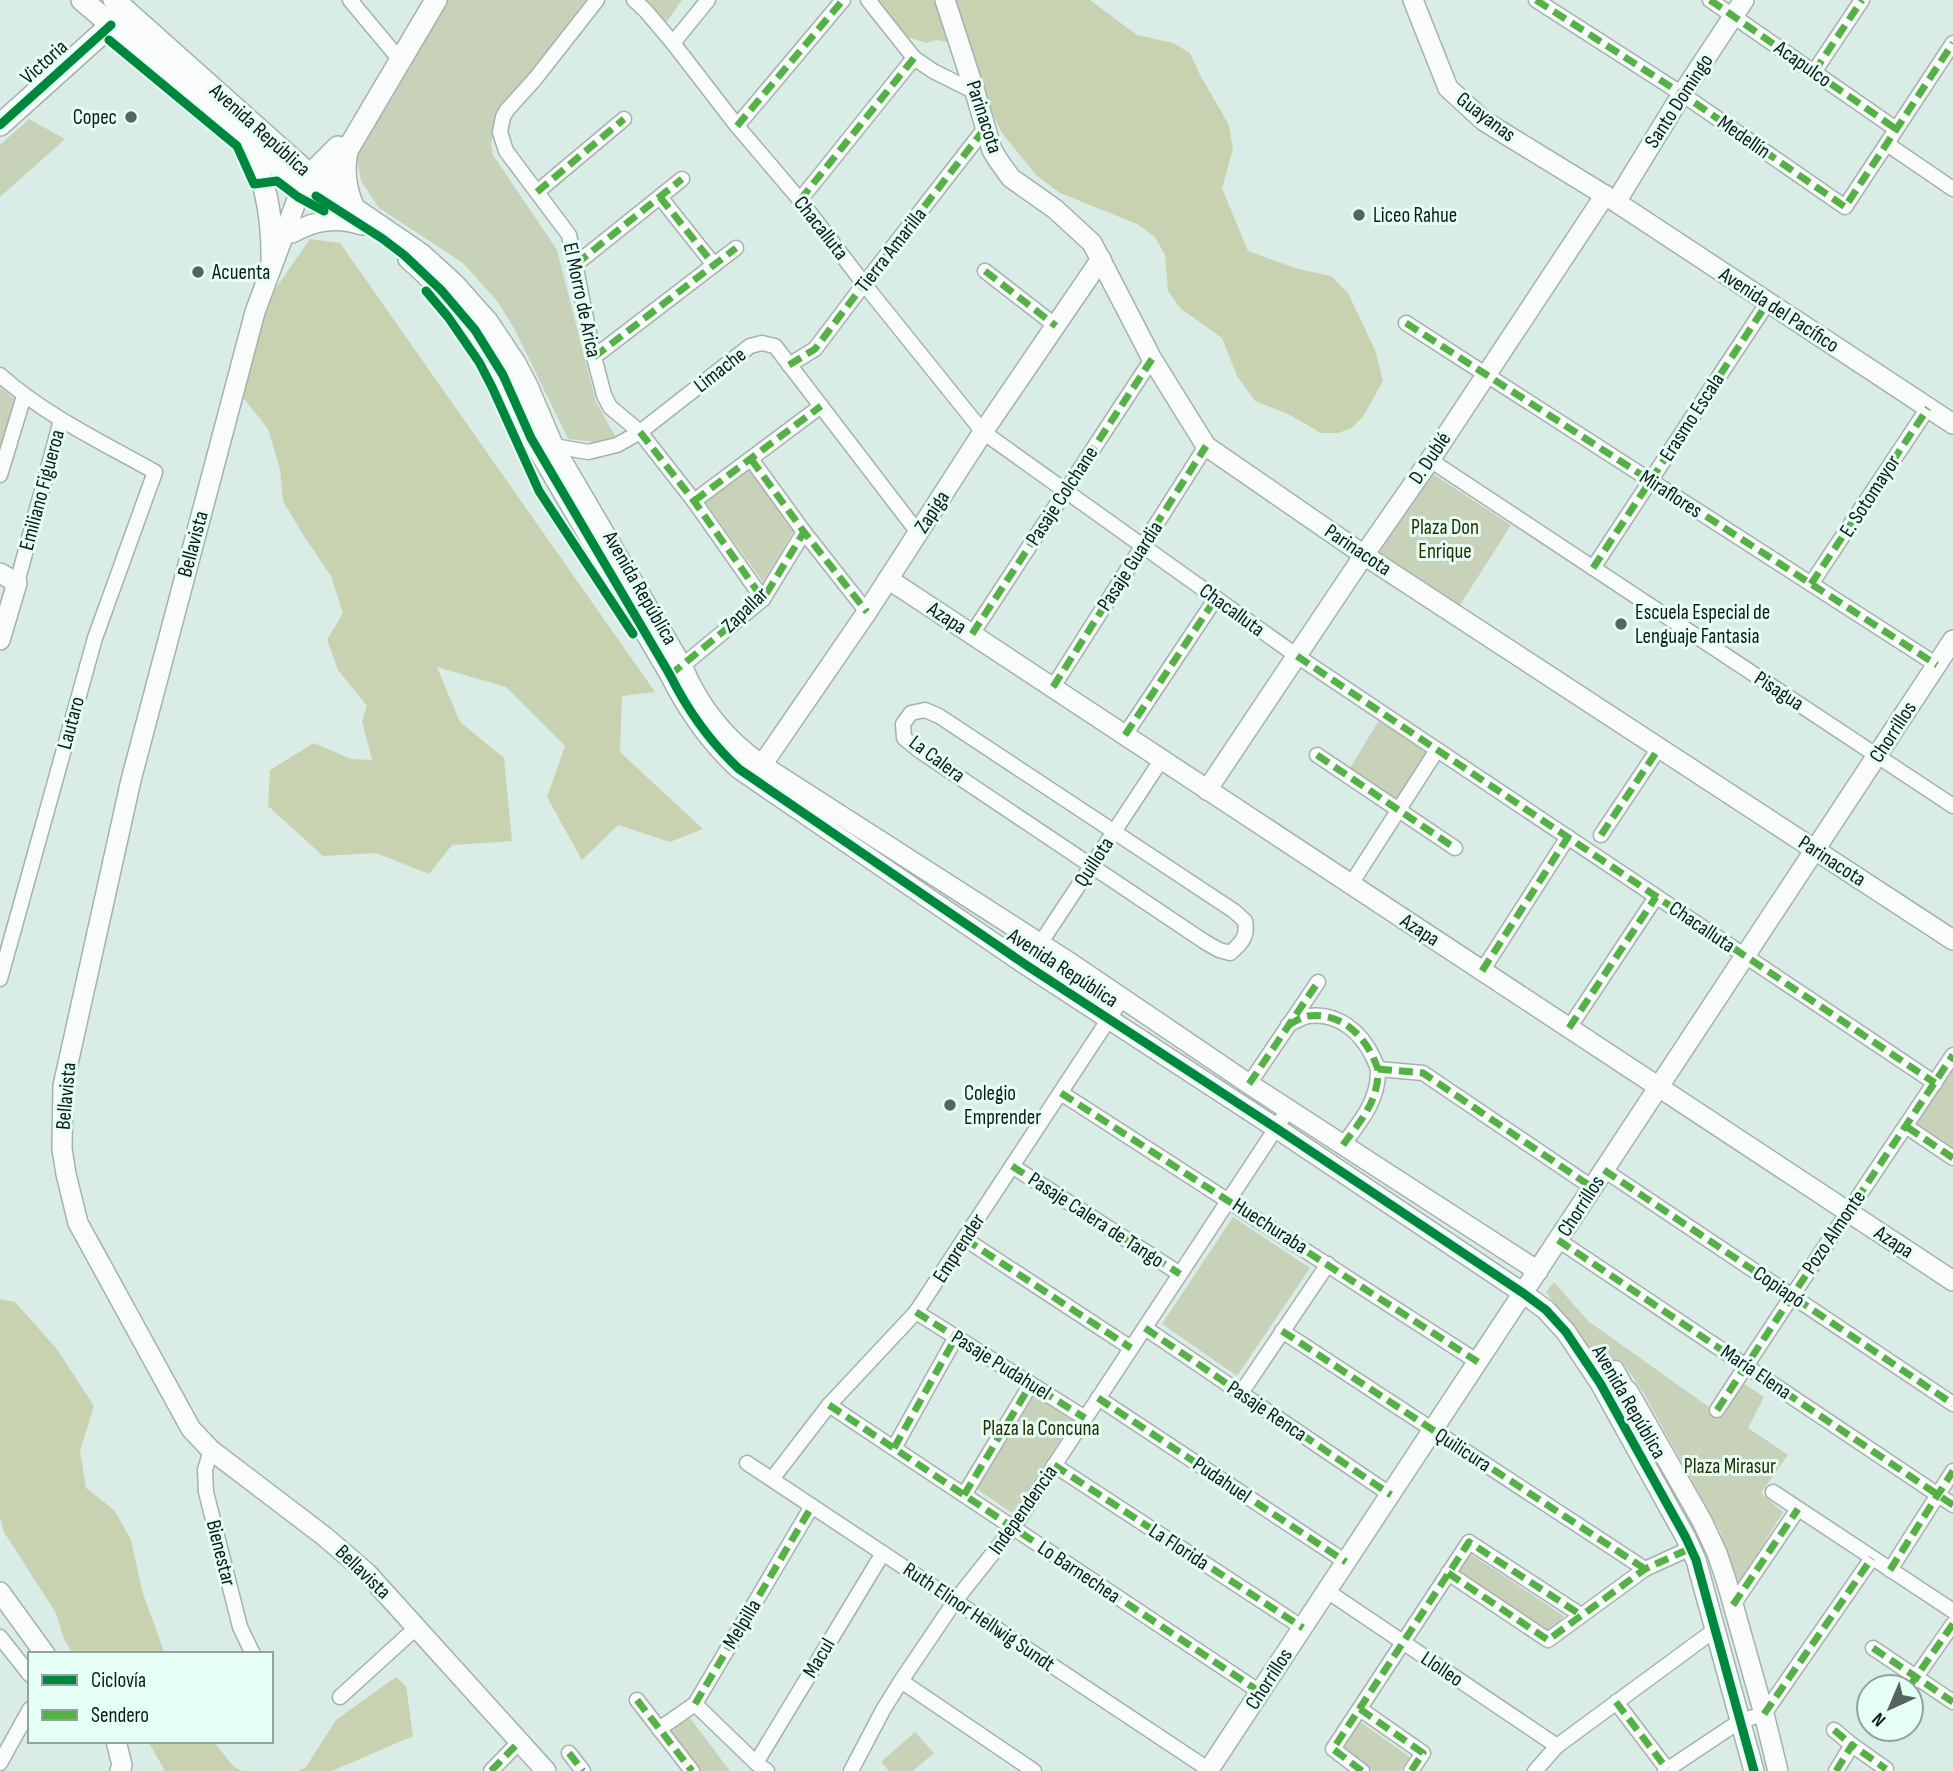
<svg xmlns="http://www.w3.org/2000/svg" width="1953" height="1771" viewBox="0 0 1953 1771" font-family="'Sofia Sans Condensed',sans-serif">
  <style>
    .green { fill: #c8d2b9 }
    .forest { fill: #c8d2b1 }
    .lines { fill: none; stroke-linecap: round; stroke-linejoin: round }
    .street-casing { stroke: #a4b2ad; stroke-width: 17 }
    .secondary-casing { stroke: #a4b2ad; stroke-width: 22 }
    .primary-casing { stroke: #a4b2ad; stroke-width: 24 }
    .street { stroke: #f9fcfb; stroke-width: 14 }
    .secondary { stroke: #f9fcfb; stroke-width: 19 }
    .primary { stroke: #f9fcfb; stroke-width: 21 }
    .quiet { stroke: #54b145; stroke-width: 7; stroke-dasharray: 14 7; stroke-linecap: butt }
    .cycleway-casing { stroke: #e5fff6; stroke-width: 13 }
    .cycleway { stroke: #00873e; stroke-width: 9 }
    .poi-dot { fill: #56645f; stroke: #e5fff6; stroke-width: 2.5 }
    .labels { text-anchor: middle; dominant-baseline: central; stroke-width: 6; stroke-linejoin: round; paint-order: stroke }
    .street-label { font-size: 21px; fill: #0f1b17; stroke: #e5fff6 }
    .poi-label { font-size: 21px; fill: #0f1b17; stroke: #e5fff6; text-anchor: start }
    .park-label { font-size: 21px; fill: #2b2c00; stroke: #e5fff6 }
  </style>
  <rect width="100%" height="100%" fill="#daece6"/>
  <g class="green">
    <polygon points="446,0 586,0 535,67 500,107 491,145 493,155 557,250 596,402 618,441 594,442 568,439 515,330 498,302 463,263 379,208 361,181 356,154 397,86"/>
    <polygon points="646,0 682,0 665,24"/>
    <polygon points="29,119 65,139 0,197 0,145"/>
    <polygon points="0,387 15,400 0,447"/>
    <polygon points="749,470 794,531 763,582 705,502"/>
    <polygon points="1433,474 1511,525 1460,605 1379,552"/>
    <polygon points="1379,720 1428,754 1396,803 1349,770"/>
    <polygon points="1953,1066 1953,1149 1916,1124"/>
    <polygon points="1233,1217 1310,1268 1237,1376 1162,1324"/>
    <polygon points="1554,1282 1588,1321 1723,1417 1743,1383 1764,1397 1748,1428 1788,1455 1761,1493 1783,1512 1738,1586 1721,1533 1643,1392 1621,1360 1602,1367 1546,1292"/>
    <polygon points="1034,1396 1073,1421 1012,1513 977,1489"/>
    <polygon points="1469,1553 1564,1616 1548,1635 1458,1573"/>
    <polygon points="690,1718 730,1771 701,1771 670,1731"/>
    <polygon points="1359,1721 1410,1757 1401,1771 1373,1771 1341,1748"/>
    <polygon points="915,1732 934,1753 913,1771 889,1771 881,1762"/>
  </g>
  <g class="forest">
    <polygon points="878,0 1090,0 1137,35 1173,43 1190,53 1200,75 1229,125 1233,149 1222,188 1248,251 1298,269 1331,276 1348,293 1375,350 1383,381 1364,415 1352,428 1338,433 1321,433 1290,415 1255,401 1237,376 1222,338 1180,308 1168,291 1165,255 1155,237 1137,224 1060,193 1036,175 1002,133 993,114 970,47 937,40 926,43 902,35"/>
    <polygon points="310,239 340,243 655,692 622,696 620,752 703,829 670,842 618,825 582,860 547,797 565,746 506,687 437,667 460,722 504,758 512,841 452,845 429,874 376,853 323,856 268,806 270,770 314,743 351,759 372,760 362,721 367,706 338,670 327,640 343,613 331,576 304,536 283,501 280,469 268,429 241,395 265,304"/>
    <polygon points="0,1299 15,1302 56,1348 94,1406 80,1451 86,1488 114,1510 131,1540 143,1594 165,1654 73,1654 64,1639 56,1613 4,1532 0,1518"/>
    <polygon points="396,1677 406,1686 413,1736 332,1771 298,1771 306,1767 336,1720"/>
    <polygon points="148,1741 213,1741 234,1767 242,1771 165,1771"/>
  </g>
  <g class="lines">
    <g class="street-casing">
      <g id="street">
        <polyline points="350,0 400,60"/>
        <polyline points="597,0 535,79 507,110 503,117 500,132 506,151 569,235 594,357 604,395 610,407 640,432 694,501 763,599"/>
        <polyline points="634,0 645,10 673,43 737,126 800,200 864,284 983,432 1297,656 1935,1083"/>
        <polyline points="868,0 914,58 933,71 975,92"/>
        <polyline points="1536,0 1682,94 1845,207 1953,43"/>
        <polyline points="1710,0 1896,129"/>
        <polyline points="673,43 708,0"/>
        <polyline points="1814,72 1862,0"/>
        <polyline points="737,126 843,0"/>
        <polyline points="1887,144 1953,189"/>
        <polyline points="537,192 624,119"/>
        <polyline points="660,197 714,265"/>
        <polyline points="800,200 914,58"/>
        <polyline points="576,264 682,179"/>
        <polyline points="985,271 1056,326"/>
        <polyline points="1406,323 1937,665"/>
        <polyline points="594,357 736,248"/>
        <polyline points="789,365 815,349 864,284 986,127"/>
        <path d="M0 375C46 416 102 442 155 472L95 638 0 979"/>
        <polyline points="549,445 588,452 617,445 640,432 750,346 762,343 775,346 919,534"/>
        <polyline points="751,459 804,532 867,612"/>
        <polyline points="1430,460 1953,806"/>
        <polyline points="0,475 24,396"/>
        <polyline points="694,501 821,406"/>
        <polyline points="1593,568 1768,302"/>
        <polyline points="17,583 61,420"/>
        <polyline points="1811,584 1928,408"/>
        <polyline points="972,634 1152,359"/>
        <polyline points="675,672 763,599 804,532"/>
        <polyline points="1053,687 1206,446"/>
        <path d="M925 710 939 716 1234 911 1245 921C1248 936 1242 943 1230 953L1219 950 1205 942 920 751 904 738 903 724 911 713Z"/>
        <polyline points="1125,735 1216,598"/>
        <polyline points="1317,755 1455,848"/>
        <polyline points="1601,835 1659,748"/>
        <polyline points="1351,884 1437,750"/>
        <polyline points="1026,965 1162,759"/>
        <polyline points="1482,971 1568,837"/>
        <path d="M1288 1025C1294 1022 1302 1017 1308 1016 1338 1012 1361 1032 1373 1057 1375 1062 1378 1067 1378 1072 1378 1102 1359 1123 1343 1145"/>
        <polyline points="1569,1028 1656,897"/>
        <polyline points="1378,1069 1423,1073 1593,1188"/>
        <polyline points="1249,1084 1318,982"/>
        <polyline points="1061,1093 1478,1362"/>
        <polyline points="1907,1127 1953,1158"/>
        <polyline points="1012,1166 1180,1274"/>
        <polyline points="1604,1170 1953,1404"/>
        <polyline points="965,1239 1131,1348"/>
        <polyline points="1558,1240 1953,1505"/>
        <polyline points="916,1312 1085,1418"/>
        <polyline points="1145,1328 1391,1495"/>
        <polyline points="1282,1331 1645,1569"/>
        <polyline points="1616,1368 1628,1390"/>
        <polyline points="1241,1393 1328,1264"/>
        <polyline points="1098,1398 1346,1562"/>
        <polyline points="829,1405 1260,1692"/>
        <polyline points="1717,1410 1792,1296 1953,1055"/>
        <polyline points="894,1448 956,1337"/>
        <polyline points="211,1450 205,1470 206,1492 240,1627 253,1654"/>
        <polyline points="747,1463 1211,1771"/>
        <polyline points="1054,1465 1303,1628"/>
        <polyline points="772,1479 829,1405 916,1312 1122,999"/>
        <polyline points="1773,1492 1953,1611"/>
        <polyline points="964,1495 1031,1384"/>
        <polyline points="1890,1570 1953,1471"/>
        <polyline points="1448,1573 1548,1640 1645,1569 1691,1548"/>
        <polyline points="1327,1591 1557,1746"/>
        <polyline points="1733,1605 1798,1509"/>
        <polyline points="0,1637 30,1675"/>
        <polyline points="1873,1648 1953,1702"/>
        <polyline points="901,1681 1034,1771"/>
        <polyline points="1909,1687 1953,1624"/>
        <polyline points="340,1697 417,1627"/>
        <polyline points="637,1700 692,1771"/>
        <polyline points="1616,1702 1667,1769"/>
        <polyline points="695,1704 756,1763 767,1771"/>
        <polyline points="1360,1709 1423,1753 1411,1771"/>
        <polyline points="659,1729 695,1704 812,1506"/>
        <polyline points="1834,1730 1852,1745"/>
        <polyline points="569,1753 583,1771"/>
        <polyline points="0,1763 30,1709"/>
        <polyline points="756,1763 883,1553"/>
        <polyline points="491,1771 520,1741"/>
        <polyline points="851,1771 883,1710 901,1681 955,1601 1013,1528 1288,1110"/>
        <polyline points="1362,1771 1333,1749 1469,1542 1581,1615"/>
        <polyline points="1535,1771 1557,1746 1716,1629"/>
        <polyline points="1665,1771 1740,1721 1764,1714 1872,1558"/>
        <polyline points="1836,1771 1852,1745 1886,1769"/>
      </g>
    </g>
    <g class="secondary-casing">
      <g id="secondary">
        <polyline points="945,0 975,92 992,150 998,160 1011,178 1055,209 1092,243 1152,359 1206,446 1364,555 1953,940"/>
        <polyline points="1413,0 1448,88 1484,121 1616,202 1953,424"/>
        <polyline points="1616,202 1682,94 1744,0"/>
        <path d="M292 233C315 220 337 217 362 225"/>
        <path d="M408 259C468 311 500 365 531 438L670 675C688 711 709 741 739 769L1026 965 1276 1128 1523 1293 1546 1310 1566 1332 1600 1383 1686 1538 1696 1560 1754 1771"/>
        <polyline points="0,573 17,583 0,640"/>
        <polyline points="888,579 1953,1281"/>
        <polyline points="762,765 867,612 983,432 1101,259"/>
        <polyline points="1207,790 1364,555 1430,460 1605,195"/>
        <polyline points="1600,1383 1618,1384 1628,1391 1702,1521 1717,1553 1727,1583 1764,1714 1778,1771"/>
        <polyline points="0,1592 45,1654"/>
        <polyline points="116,1741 122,1765 120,1771"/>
        <path d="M546 1771 367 1573 324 1536 211 1450 191 1429 78 1223 66 1174 62 1149 63 1086 131 780 255 312 302 186 310 175 323 186 421 253 455 284 488 321 516 363 528 386 554 447 682 666C700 708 725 739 762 765L1072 964 1249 1084 1538 1271"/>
        <polyline points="1208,1771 1953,640"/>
      </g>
    </g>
    <g class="primary-casing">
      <g id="primary">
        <polyline points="82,0 302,186 316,196 348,149 436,0"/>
        <polyline points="114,0 310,175 338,147"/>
        <polyline points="0,125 120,17"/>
        <path d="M249 145C267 183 273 222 272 263"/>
        <path d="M347 151C343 171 345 188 353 206"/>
      </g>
    </g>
    <use href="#street" class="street"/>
    <use href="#secondary" class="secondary"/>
    <use href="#primary" class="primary"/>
    <g class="quiet">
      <polyline points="1536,0 1682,94 1845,207 1953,43"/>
      <polyline points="1710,0 1896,129"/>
      <polyline points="1814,72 1862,0"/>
      <polyline points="737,126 843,0"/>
      <polyline points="537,192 624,119"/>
      <polyline points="660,197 714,265"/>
      <polyline points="800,200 914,58"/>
      <polyline points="576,264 682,179"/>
      <polyline points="985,271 1056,326"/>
      <polyline points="1406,323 1937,665"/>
      <polyline points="594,357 736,248"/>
      <polyline points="789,365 815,349 864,284 986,127"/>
      <polyline points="640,432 694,501 763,599"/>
      <polyline points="751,459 804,532 867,612"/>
      <polyline points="694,501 821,406"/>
      <polyline points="1593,568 1768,302"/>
      <polyline points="1811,584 1928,408"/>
      <polyline points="972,634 1152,359"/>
      <polyline points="1297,656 1935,1083"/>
      <polyline points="670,675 763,599 804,532"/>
      <polyline points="1053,687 1206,446"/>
      <polyline points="1125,735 1216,598"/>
      <polyline points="1317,755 1455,848"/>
      <polyline points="1601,835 1659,748"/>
      <polyline points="1482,971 1568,837"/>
      <path d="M1288 1025C1294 1022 1302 1017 1308 1016 1338 1012 1361 1032 1373 1057 1375 1062 1378 1067 1378 1072 1378 1102 1359 1123 1343 1145"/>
      <polyline points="1569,1028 1656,897"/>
      <polyline points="1378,1069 1423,1073 1593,1188"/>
      <polyline points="1249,1084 1318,982"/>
      <polyline points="1061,1093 1478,1362"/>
      <polyline points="1907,1127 1953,1158"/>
      <polyline points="1012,1166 1180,1274"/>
      <polyline points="1604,1170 1953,1404"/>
      <polyline points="965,1239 1131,1348"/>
      <polyline points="1558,1240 1953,1505"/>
      <polyline points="916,1312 1085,1418"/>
      <polyline points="1145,1328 1391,1495"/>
      <polyline points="1282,1331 1645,1569"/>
      <polyline points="1098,1398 1346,1562"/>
      <polyline points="829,1405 1260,1692"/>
      <polyline points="1717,1410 1792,1296 1953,1055"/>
      <polyline points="894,1448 956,1337"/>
      <polyline points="1054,1465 1303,1628"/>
      <polyline points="964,1495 1031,1384"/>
      <polyline points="1890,1570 1953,1471"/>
      <polyline points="1448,1573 1548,1640 1645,1569 1691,1548"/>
      <polyline points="1733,1605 1798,1509"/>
      <polyline points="1873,1648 1953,1702"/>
      <polyline points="1909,1687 1953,1624"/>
      <polyline points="637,1700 692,1771"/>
      <polyline points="1616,1702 1667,1769"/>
      <polyline points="695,1704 812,1506"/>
      <polyline points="1360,1709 1423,1753 1411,1771"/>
      <polyline points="1764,1714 1872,1558"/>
      <polyline points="1834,1730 1852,1745"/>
      <polyline points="569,1753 583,1771"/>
      <polyline points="491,1771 520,1741"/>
      <polyline points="1362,1771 1333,1749 1469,1542 1581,1615"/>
      <polyline points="1836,1771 1852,1745 1886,1769"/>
    </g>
    <g class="cycleway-casing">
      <g id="cycleway">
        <polyline points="109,40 237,146 254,184 277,181 298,197 324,211"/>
        <polyline points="0,125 111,25"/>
        <path d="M316 196 383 239 404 255 441 290 475 330 503 375 531 438 670 675C688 711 709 741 739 769L1026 965 1276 1128 1523 1293 1546 1310 1566 1332 1600 1383 1686 1538 1696 1560 1754 1771"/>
        <polyline points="426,291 448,317 479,362 492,387 539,491 633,634"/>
      </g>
    </g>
    <use href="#cycleway" class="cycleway"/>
  </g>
  <g class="poi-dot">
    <circle cx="131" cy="117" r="7"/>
    <circle cx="1359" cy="215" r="7"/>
    <circle cx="198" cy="272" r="7"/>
    <circle cx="1621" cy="624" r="7"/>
    <circle cx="950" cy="1105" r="7"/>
  </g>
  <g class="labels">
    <g class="street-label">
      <text transform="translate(44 62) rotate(-42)">Victoria</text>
      <text transform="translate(1803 64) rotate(35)">Acapulco</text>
      <text transform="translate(1679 101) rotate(-57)">Santo Domingo</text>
      <text transform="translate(984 117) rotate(72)">Parinacota</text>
      <text transform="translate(1486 117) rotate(37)">Guayanas</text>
      <text transform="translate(260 130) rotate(42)">Avenida República</text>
      <text transform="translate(1744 137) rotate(35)">Medellín</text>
      <text transform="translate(821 228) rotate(52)">Chacalluta</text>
      <text transform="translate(891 250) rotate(-52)">Tierra Amarilla</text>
      <text transform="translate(582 300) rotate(78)">El Morro de Arica</text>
      <text transform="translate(1779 310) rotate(33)">Avenida del Pacífico</text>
      <text transform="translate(720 370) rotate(-38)">Limache</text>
      <text transform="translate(1692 417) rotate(-57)">Erasmo Escala</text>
      <text transform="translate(1430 458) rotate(-56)">D. Dublé</text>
      <text transform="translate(42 490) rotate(-75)">Emiliano Figueroa</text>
      <text transform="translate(1671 494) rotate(33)">Miraflores</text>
      <text transform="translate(1062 496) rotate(-57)">Pasaje Colchane</text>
      <text transform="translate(1870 496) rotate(-57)">E. Sotomayor</text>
      <text transform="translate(932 512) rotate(-57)">Zapiga</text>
      <text transform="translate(193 544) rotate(-75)">Bellavista</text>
      <text transform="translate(1358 550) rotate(34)">Parinacota</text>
      <text transform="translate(1130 566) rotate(-57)">Pasaje Guardia</text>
      <text transform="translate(640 588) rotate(60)">Avenida República</text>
      <text transform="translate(745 610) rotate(-44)">Zapallar</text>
      <text transform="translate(1232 610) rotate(36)">Chacalluta</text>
      <text transform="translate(947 618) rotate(33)">Azapa</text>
      <text transform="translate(1779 691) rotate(33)">Pisagua</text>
      <text transform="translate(71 723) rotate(-75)">Lautaro</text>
      <text transform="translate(1893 732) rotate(-57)">Chorrillos</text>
      <text transform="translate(937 759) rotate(37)">La Calera</text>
      <text transform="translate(1832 861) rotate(33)">Parinacota</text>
      <text transform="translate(1094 862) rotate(-57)">Quillota</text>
      <text transform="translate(1702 927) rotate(34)">Chacalluta</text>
      <text transform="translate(1420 930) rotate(33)">Azapa</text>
      <text transform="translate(1063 968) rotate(33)">Avenida República</text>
      <text transform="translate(66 1096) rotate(-85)">Bellavista</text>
      <text transform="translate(1581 1206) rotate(-57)">Chorrillos</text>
      <text transform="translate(1096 1220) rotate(33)">Pasaje Calera de Tango</text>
      <text transform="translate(1270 1226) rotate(33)">Huechuraba</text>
      <text transform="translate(1834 1232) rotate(-56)">Pozo Almonte</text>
      <text transform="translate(1894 1242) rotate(33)">Azapa</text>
      <text transform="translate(959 1248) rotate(-57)">Emprender</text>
      <text transform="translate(1779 1287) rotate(34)">Copiapó</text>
      <text transform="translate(1001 1365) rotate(32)">Pasaje Pudahuel</text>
      <text transform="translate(1756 1372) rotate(34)">María Elena</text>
      <text transform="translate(1629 1402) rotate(60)">Avenida República</text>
      <text transform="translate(1267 1411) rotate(34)">Pasaje Renca</text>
      <text transform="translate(1463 1450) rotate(33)">Quilicura</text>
      <text transform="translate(1222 1480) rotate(34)">Pudahuel</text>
      <text transform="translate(1023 1510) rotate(-55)">Independencia</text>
      <text transform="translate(1179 1547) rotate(33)">La Florida</text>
      <text transform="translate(221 1553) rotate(76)">Bienestar</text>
      <text transform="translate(363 1572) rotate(44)">Bellavista</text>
      <text transform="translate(1079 1572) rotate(34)">Lo Barnechea</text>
      <text transform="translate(979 1617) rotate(34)">Ruth Elinor Hellwig Sundt</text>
      <text transform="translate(742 1624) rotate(-59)">Melpilla</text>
      <text transform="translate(819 1658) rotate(-59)">Macul</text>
      <text transform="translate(1442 1669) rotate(34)">Llolleo</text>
      <text transform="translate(1269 1679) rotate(-57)">Chorrillos</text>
    </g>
    <g class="poi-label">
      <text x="117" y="117" text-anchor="end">Copec</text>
      <text x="1373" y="215">Liceo Rahue</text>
      <text x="212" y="272">Acuenta</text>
      <text x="1635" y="612">Escuela Especial de<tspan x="1635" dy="24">Lenguaje Fantasia</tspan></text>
      <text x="964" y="1093">Colegio<tspan x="964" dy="24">Emprender</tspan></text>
    </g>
    <g class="park-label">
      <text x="1445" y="527">Plaza Don<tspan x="1445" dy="24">Enrique</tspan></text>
      <text x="1041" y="1428">Plaza la Concuna</text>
      <text x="1730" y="1466">Plaza Mirasur</text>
    </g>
  </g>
  <rect x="28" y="1652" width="245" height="91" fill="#e5fff6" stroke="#8fa49d" stroke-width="2"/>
  <rect x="42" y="1675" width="35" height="10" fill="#00873e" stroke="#8fa49d" stroke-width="2"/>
  <text x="91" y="1687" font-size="21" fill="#0f1b17">Ciclovía</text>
  <rect x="42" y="1710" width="35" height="10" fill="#54b145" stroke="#8fa49d" stroke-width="2"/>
  <text x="91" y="1722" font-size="21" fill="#0f1b17">Sendero</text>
  <g transform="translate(1890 1708) rotate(224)"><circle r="33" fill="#e5fff6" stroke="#8fa49d" stroke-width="2"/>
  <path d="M0-5L12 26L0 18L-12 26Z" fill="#56645f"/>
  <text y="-10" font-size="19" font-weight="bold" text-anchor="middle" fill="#0f1b17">N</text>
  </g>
</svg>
